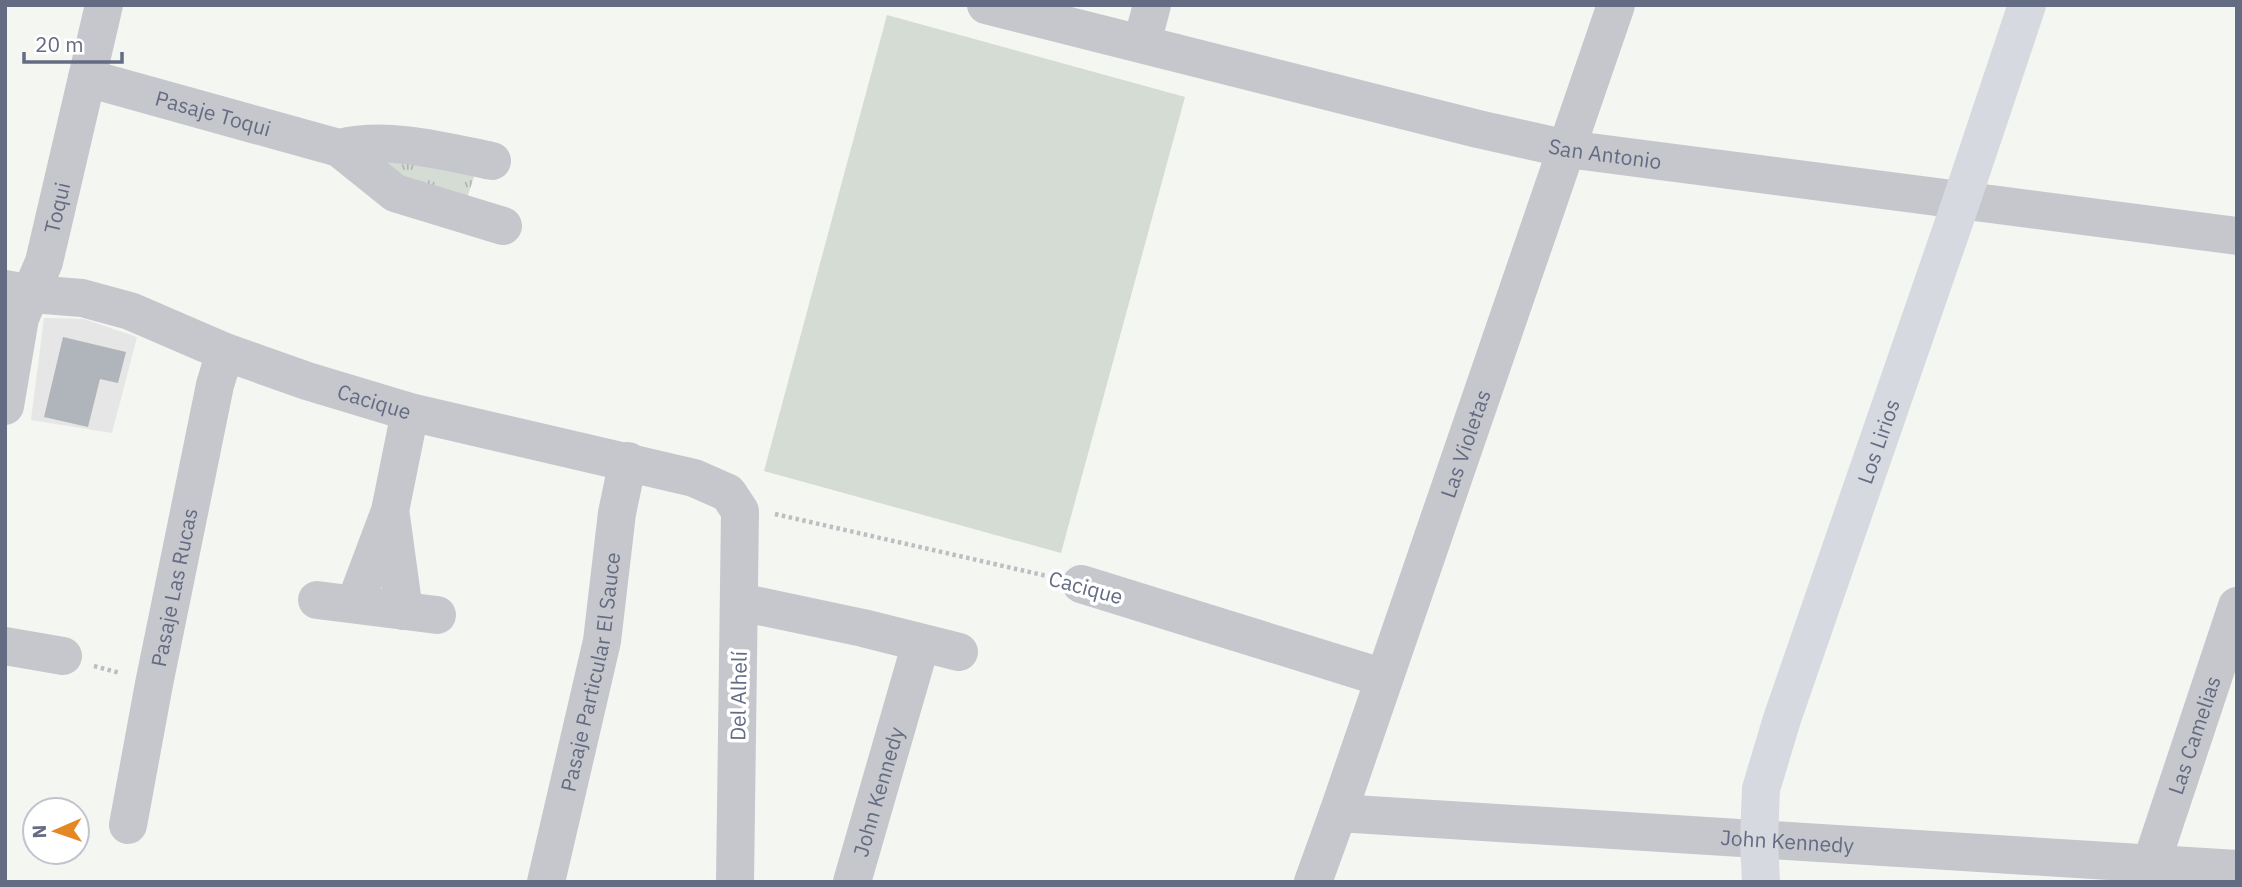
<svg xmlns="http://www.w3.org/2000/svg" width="2242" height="887" viewBox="0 0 2242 887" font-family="'IBM Plex Sans',sans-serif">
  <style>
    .built { fill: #e5e6e5 }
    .grass { fill: url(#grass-tufts) }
    .garden { fill: #d4dcd3 }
    .building { fill: #b0b4bb }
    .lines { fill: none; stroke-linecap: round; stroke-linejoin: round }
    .path { stroke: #bdbec1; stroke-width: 4.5; stroke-dasharray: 3.5 3.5; stroke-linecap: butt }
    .minor { stroke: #c6c7cc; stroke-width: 38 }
    .secondary { stroke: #d6d9df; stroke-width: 38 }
    .labels { text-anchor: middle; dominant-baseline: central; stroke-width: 7; stroke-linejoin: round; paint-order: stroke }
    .street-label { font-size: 21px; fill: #646c83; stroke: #fff }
  </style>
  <defs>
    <pattern id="grass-tufts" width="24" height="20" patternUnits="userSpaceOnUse" patternTransform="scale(1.75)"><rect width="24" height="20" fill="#d4dcd3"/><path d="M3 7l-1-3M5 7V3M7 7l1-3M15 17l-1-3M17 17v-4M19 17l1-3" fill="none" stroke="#b0b6b1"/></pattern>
  </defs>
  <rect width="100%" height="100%" fill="#f4f6f2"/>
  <polygon class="built" points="44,318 84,319 137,337 112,433 31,420"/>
  <polygon class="grass" points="377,156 475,174 466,201 403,186"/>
  <polygon class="garden" points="887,15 1185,97 1061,553 764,471"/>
  <polygon class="building" points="63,337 126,352 118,383 100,379 88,427 44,417"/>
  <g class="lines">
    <g class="path">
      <polyline points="775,514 1047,576"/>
      <polyline points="94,666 120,673"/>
    </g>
    <g class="minor">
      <path id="s1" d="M986 5 1478 129 1567 149 2237 236"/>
      <polyline points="1142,43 1152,5"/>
      <path id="s2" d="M87 78 339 148C389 136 443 151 492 161"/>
      <polyline points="339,148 395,193 503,226"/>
      <path id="s3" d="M5 289 32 294 82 298 130 311 225 352 307 381 410 412 694 478 728 493 740 511 735 882"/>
      <path id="s4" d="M5 406 20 318 44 262 104 5"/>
      <polyline points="391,516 404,611"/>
      <polyline points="1081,584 1384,678"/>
      <polyline points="317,600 437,615"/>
      <polyline points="740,602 863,628 959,652"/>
      <polyline points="355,604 390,511 410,412"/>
      <polyline points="5,646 63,656"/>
      <path id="s5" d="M1338 813 2237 869"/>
      <path id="s6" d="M128 825 154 684 215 385 225 352"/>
      <path id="s7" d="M2151 864 2237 606"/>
      <path id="s8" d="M546 882 602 641 617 513 628 461"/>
      <path id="s9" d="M852 882 921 643"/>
      <path id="s10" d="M1313 882 1338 813 1616 5"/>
    </g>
    <path class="secondary" id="s11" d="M1761 882 1759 840 1761 789 1782 719 1961 202 2027 5"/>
  </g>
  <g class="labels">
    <g class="street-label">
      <text stroke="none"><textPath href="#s2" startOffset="131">Pasaje Toqui</textPath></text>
      <text stroke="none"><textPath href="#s1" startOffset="637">San Antonio</textPath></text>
      <text stroke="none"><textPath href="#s4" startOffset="206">Toqui</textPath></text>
      <text stroke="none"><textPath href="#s3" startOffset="388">Cacique</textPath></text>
      <text stroke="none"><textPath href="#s11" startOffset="460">Los Lirios</textPath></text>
      <text stroke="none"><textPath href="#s10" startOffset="464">Las Violetas</textPath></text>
      <text transform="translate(1086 587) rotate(15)">Cacique</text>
      <text stroke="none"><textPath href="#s6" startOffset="242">Pasaje Las Rucas</textPath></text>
      <text stroke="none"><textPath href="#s8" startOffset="215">Pasaje Particular El Sauce</textPath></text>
      <text transform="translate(738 696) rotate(-89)">Del Alhelí</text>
      <text stroke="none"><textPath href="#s7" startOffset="136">Las Camelias</textPath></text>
      <text stroke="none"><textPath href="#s9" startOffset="94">John Kennedy</textPath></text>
      <text stroke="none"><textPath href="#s5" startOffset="450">John Kennedy</textPath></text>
    </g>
  </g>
  <rect width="2242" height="887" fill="none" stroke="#646c83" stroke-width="14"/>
  <g transform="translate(56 831) rotate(268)"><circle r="33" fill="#ffffff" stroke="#c1c4cd" stroke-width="2"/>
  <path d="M0-5L12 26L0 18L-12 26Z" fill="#e48823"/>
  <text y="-10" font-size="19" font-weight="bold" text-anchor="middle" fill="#646c83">N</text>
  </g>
  <path d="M24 52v10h98v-10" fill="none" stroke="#646c83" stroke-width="3.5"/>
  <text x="35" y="52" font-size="21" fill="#646c83" stroke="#ffffff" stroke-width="5" paint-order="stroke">20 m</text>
</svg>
